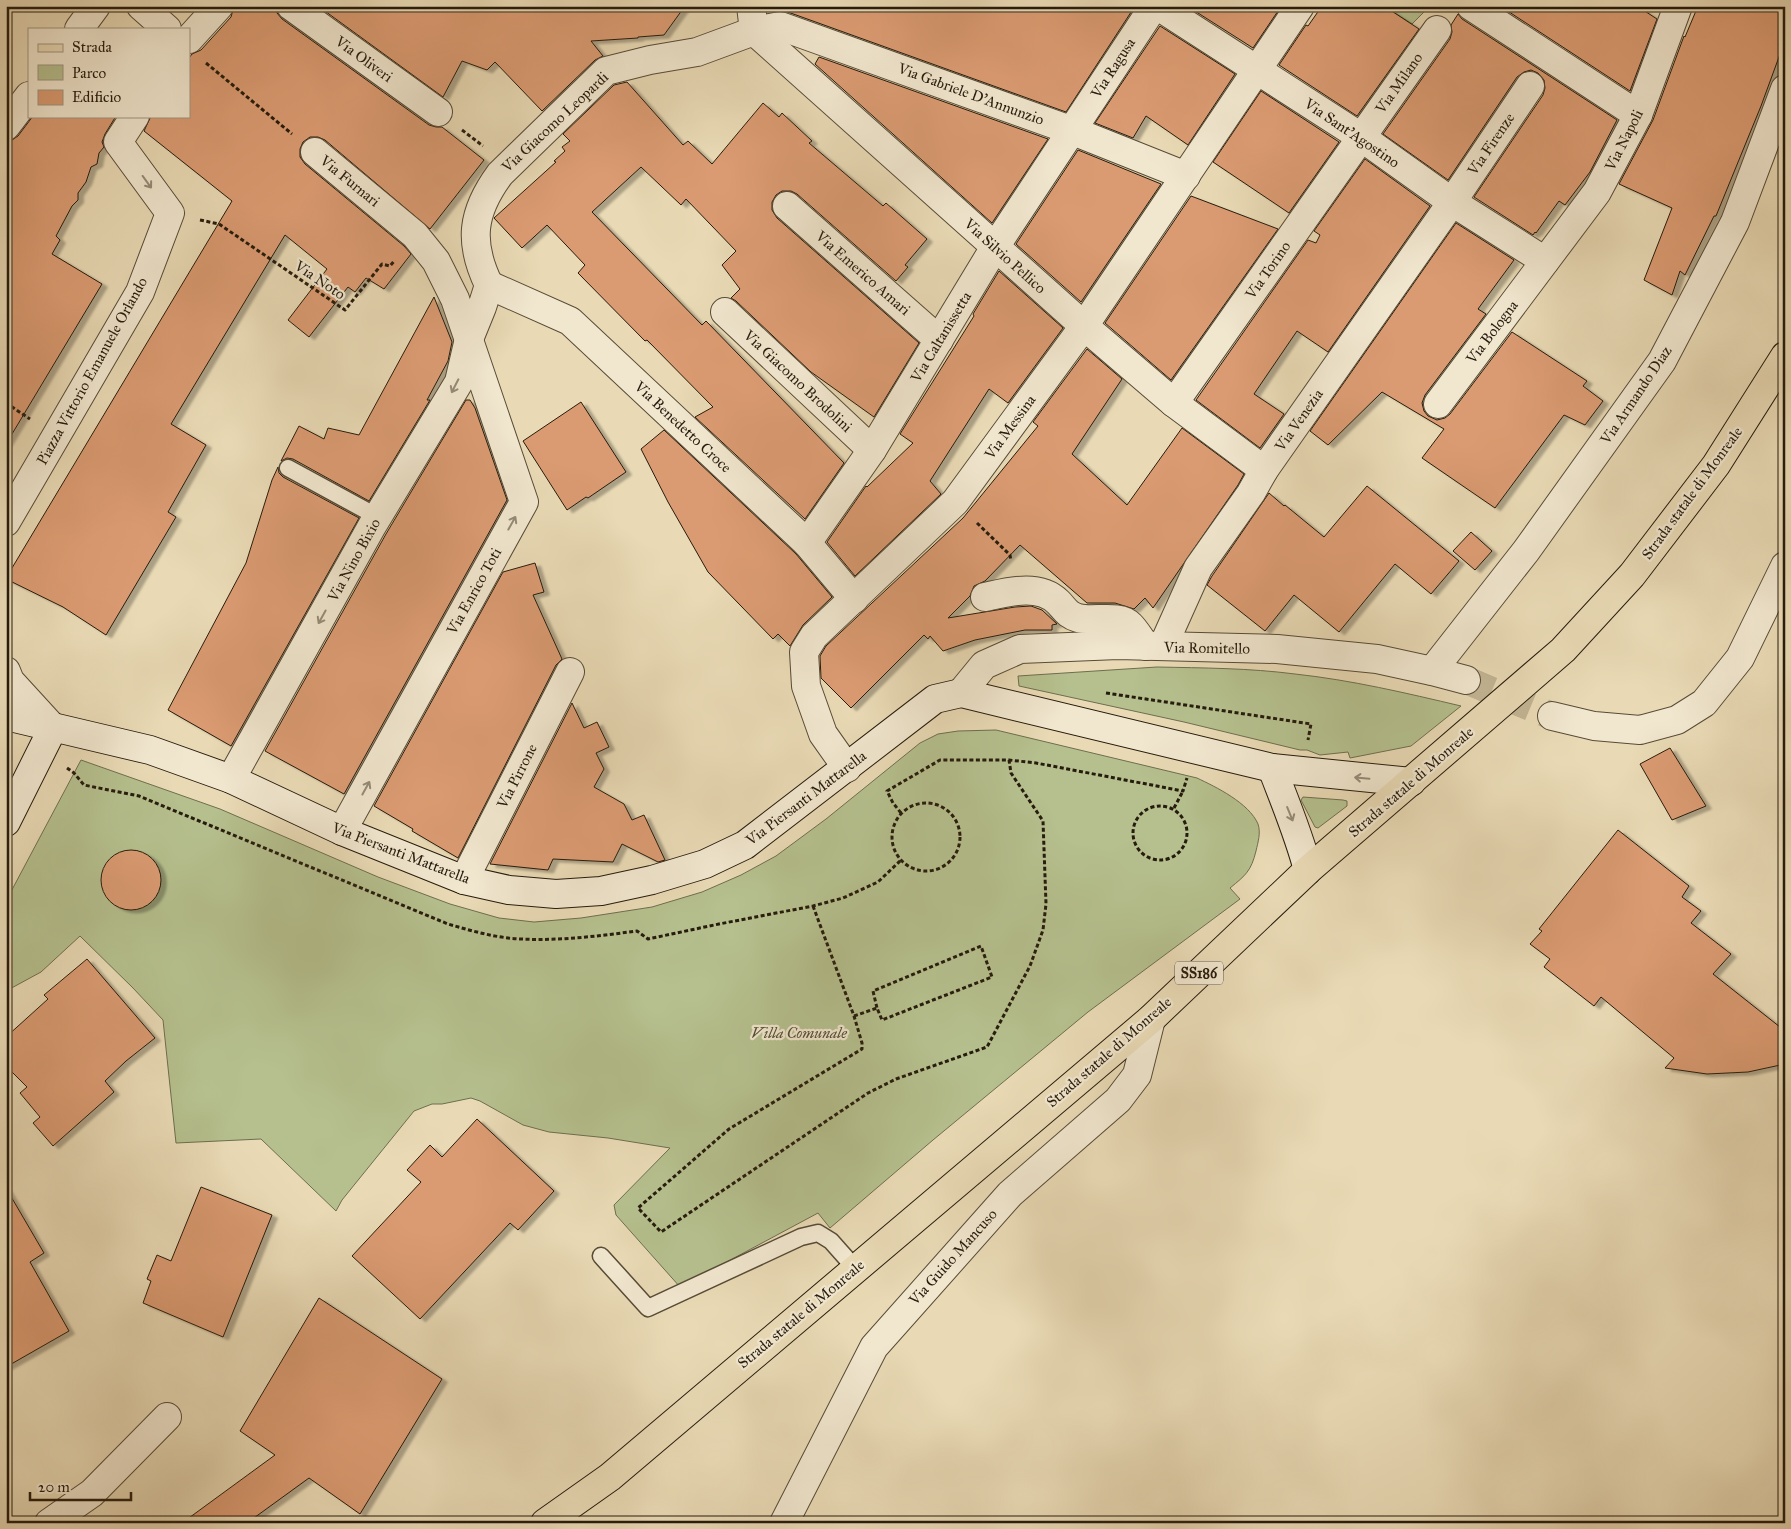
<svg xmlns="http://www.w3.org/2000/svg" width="1791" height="1529" viewBox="0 0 1791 1529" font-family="'IM FELL Great Primer',serif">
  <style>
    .green { fill: #b5c08e; stroke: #6e6e4e }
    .building { fill: #db9b72; stroke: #261b0d; filter: url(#shadow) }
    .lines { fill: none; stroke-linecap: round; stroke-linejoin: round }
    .street-tunnel { stroke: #c2b493; stroke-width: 28; stroke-dasharray: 28 14; stroke-linecap: butt }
    .lane-casing { stroke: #574b37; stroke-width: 19 }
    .street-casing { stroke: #574b37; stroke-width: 30 }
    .secondary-casing { stroke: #261b0d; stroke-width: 30 }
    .primary-casing { stroke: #261b0d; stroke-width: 30 }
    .path { stroke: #261b0d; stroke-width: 3; stroke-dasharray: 4 2.5; stroke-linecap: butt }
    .lane { stroke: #f1e7cf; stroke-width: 16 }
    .street { stroke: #f1e7cf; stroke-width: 28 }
    .secondary { stroke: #f1e7cf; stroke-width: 28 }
    .primary { stroke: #e9dab5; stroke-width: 28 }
    .oneway { stroke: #968b78 }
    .labels { text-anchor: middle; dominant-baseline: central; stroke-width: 4.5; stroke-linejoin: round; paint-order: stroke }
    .shield { fill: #f1e7cf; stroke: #635847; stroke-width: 1 }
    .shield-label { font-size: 14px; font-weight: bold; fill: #261b0d }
    .street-label { font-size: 15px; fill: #261b0d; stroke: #f1e7cf }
    .park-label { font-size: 15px; font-style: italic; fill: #514d34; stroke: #f1e7cf }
  </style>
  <defs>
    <filter id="shadow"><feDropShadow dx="5.5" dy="3" stdDeviation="1" flood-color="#0004"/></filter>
  </defs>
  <rect width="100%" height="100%" fill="#e9dab5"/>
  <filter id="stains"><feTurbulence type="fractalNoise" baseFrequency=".004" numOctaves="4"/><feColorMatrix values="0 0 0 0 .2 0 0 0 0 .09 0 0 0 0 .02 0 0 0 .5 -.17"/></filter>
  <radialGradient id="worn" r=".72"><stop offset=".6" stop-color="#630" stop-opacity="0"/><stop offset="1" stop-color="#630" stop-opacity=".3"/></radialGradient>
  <g class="green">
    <polygon points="1384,6 1430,6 1412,24"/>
    <path d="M1157 667C1203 668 1249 668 1295 674 1351 680 1406 693 1461 706L1411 746 1350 758 1348 752 1320 755 1307 750H1300L1184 722 1019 686 1018 676Z"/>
    <path d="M996 730 1197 778C1216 787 1249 803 1258 824 1261 833 1258 842 1256 851 1251 871 1246 875 1230 888L1240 899 1088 1012 933 1140 830 1228 818 1213 680 1287 616 1215 614 1205 670 1148 608 1138 549 1132 523 1125 480 1101 471 1098 442 1104H432L414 1111 342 1200 336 1211 261 1139 176 1143 163 1020 133 988 80 936 41 972 6 991V901L81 760 220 809 378 877 450 904 499 918 534 922 581 918 652 907 702 892 741 875 776 856 826 819 920 743 938 734 958 731Z"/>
    <polygon points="1303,797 1343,800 1347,801 1347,806 1318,828 1315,827 1301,800"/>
  </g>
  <g class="building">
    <polygon points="234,6 276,6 277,13 282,19 429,125 436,127 442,127 484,160 430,229 325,140 318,137 310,137 303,142 300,149 300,157 305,164 404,246 411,254 384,289 366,278 355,292 348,287 309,337 288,320 327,269 285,235 171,424 206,445 168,512 176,517 106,635 63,607 6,579 6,578 232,201 144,131 151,116 189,116 189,58 192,54 201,50 231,17"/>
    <polygon points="318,6 685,6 664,35 638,37 638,38 591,41 603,56 595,60 542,111 495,62 487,70 462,61 443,97"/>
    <polygon points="773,6 1135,6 1066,112 785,11 772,12"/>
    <polygon points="1187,6 1276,6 1280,8 1253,48"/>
    <polygon points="1322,6 1384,6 1419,29 1357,116 1279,65 1306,25 1308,26"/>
    <polygon points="1500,6 1637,6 1657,19 1630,91"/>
    <polygon points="1698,6 1785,6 1785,31 1779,45 1783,46 1761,106 1716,216 1714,216 1685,275 1680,271 1672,295 1644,280 1672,208 1619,184 1653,120 1684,36 1685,37"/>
    <polygon points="1458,14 1462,19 1617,120 1590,172 1565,205 1559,201 1536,233 1535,232 1533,235 1474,197 1543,95 1545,88 1544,80 1538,73 1531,70 1524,72 1517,77 1448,180 1383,134 1450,39 1452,32 1451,25"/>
    <polygon points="1160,26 1235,74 1188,145 1146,116 1133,138 1095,123"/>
    <polygon points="819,57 1048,139 992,223 815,64"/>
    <polygon points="627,82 683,145 688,141 712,164 763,103 779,117 782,113 812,141 809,143 883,206 886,203 927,239 905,265 908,267 896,281 797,194 791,191 782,191 776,195 772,202 772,210 777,218 919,343 874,417 811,372 736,301 731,298 740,289 722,265 736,251 686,199 681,205 641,167 592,212 702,325 706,321 844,463 805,519 695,417 713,407 647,340 645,341 578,273 585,265 547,225 522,248 494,218 556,162 554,161 565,151 562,147 570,141 563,134 614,85"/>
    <polygon points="1261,91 1339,142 1289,213 1213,162"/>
    <polygon points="33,116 116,116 105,134 102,142 104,147 99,153 97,164 91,167 86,182 78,193 78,200 72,206 56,236 60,240 52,254 102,284 6,444 6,141 12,140 18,136"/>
    <polygon points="1078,150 1161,184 1081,302 1016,244"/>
    <polygon points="1365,159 1430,206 1328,352 1297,331 1254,394 1284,414 1260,448 1196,400 1308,240 1316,243 1320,235 1314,231"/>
    <polygon points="1191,196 1278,229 1171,380 1105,323"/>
    <polygon points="1456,223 1514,260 1478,309 1486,314 1425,395 1422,403 1424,411 1428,416 1437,420 1445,418 1450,414 1512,332 1587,381 1583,386 1603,401 1585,425 1564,415 1495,508 1422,458 1444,429 1382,392 1328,445 1310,431"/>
    <polygon points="999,271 1063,328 1008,403 989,389 930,481 941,494 855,576 827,542 866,486 867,487 913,443 900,434 974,316 973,314"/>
    <polygon points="434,297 452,342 448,361 427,400 430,400 369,501 293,459 287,458 281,461 299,426 324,439 328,428 359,435"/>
    <polygon points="1087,349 1122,379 1072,454 1127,505 1182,428 1244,474 1238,485 1153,608 1145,598 1134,609 1115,603 1087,603 1020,545 985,581 974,586 970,596 948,618 1015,607 1031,606 1042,610 1057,624 1052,625 1052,630 1025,630 975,640 943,651 930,636 928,639 924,635 851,708 821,678 820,656 826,646 963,518 1038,426 1033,422"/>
    <polygon points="466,400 470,400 475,408 507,500 344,794 265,751 386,534"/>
    <polygon points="581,402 626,472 588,498 586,497 567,510 523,441"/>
    <polygon points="664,430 796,554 832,597 803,625 790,646 778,634 773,639 708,572 668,502 641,449"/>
    <polygon points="278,467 279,473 283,477 359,518 231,746 168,710 246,563 272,480"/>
    <polygon points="1367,486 1459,561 1431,594 1395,564 1339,632 1294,595 1265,631 1207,585 1212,576 1269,493 1284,506 1285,505 1324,537"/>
    <polygon points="1471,532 1492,551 1475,570 1453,551"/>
    <polygon points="535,563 544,592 533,595 562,659 556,665 458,858 412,831 413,829 374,806 503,572"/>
    <polygon points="572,703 584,728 597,722 609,747 596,753 604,769 594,787 624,804 632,820 644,815 665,860 658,862 622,844 613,862 553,859 548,870 490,864"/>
    <polygon points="1670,748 1706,806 1672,820 1640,764"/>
    <polygon points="1618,830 1689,886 1682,897 1701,911 1691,923 1731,954 1713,974 1785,1031 1785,1064 1748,1072 1707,1074 1665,1068 1674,1058 1601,997 1594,1006 1544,967 1550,959 1530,944 1542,931 1539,929"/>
    <circle cx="131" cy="880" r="30"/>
    <polygon points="87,959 155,1038 126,1061 105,1081 114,1092 53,1146 33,1123 40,1117 20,1093 27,1087 6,1066 6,1037 48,999 44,995"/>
    <polygon points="477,1119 554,1191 518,1230 510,1223 420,1319 352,1256 421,1182 407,1170 430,1145 442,1157"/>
    <polygon points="201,1187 272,1215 223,1337 143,1303 151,1281 147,1279 157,1255 171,1261"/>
    <polygon points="6,1188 44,1253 30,1262 69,1331 6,1367"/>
    <polygon points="319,1298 442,1379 360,1514 309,1478 247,1523 182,1523 275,1455 240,1431"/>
  </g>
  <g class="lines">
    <polyline class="street-tunnel" points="1466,680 1552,716"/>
    <g class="lane-casing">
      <g id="lane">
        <polyline points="288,468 378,517"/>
        <polyline points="601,1256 648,1308 801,1237 818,1233 831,1241 855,1268"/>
      </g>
    </g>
    <g class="street-casing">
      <g id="street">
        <polyline points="141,6 167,29"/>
        <polyline points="291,6 438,112"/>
        <polyline points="751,6 754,31"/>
        <polyline points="1158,6 1361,137 1452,202 1545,261"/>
        <polyline points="1471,6 1638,115"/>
        <polyline points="79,29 96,6"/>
        <polyline points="754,31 1084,326 1174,403 1264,470"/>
        <polyline points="189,39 219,6"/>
        <polyline points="6,126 29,96"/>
        <polyline points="315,152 415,235 436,261 455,299 524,502 342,831"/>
        <polyline points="787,206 939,340"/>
        <path d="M489 285C468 242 472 212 500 174L606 71 650 60 697 52 754 31 780 26 1073 131 1186 176"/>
        <polyline points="489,285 570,321 807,543 854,599"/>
        <polyline points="725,312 872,450"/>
        <polyline points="1174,403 1437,30"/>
        <polyline points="1438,404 1597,192 1638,115 1678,6"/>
        <polyline points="6,522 140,292 170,213 118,142 135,116"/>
        <polyline points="807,543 872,450 995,247 1154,6"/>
        <path d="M985 597C1008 592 1039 583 1058 602 1065 609 1067 615 1078 618 1092 622 1120 614 1130 625 1136 631 1141 640 1146 646"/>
        <polyline points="1163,646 1198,568 1251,493 1264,470 1452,202 1530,86"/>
        <polyline points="6,671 10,681 53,728"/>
        <polyline points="1432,671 1526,551 1662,361 1735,222 1785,89"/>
        <polyline points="961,693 984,665 1020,649 1118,645 1277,649 1377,659 1432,671 1466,680"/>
        <polyline points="1552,716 1594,726 1640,730 1677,720 1704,703 1740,658 1785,566"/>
        <polyline points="847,768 823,734 806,686 804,652 814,636 955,502 1084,326 1300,6"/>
        <polyline points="231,779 372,526 459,382 469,339 482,307 489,285"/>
        <polyline points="464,880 570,672"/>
        <polyline points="49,1523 92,1493 167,1417"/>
        <polyline points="784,1523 874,1347 1010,1194 1118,1100 1137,1075 1151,1019"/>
      </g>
    </g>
    <g class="secondary-casing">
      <g id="secondary">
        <polyline points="6,716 150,750 231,779 342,831 464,880 509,890 556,894 601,891 652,880 705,864 745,845 935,699 961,693 1272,768 1411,782"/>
        <path d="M1272 768C1285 802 1299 835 1308 870"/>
        <polyline points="6,822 53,728"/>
      </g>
    </g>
    <g class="primary-casing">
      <polyline id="primary" points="545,1523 610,1477 1151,1019 1308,870 1563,650 1632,575 1716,465 1785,356"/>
    </g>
    <g class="path">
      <polyline points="206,63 292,134"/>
      <polyline points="462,130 483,146"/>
      <polyline points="200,220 219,224 345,310 382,264 390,266 395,260"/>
      <polyline points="6,403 30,419"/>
      <polyline points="977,523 1010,555 1011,561"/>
      <polyline points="1106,693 1311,724 1308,740"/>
      <path d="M67 768 74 773 84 785 139 796 448 924C472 931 496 938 521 939 560 941 599 936 637 931L648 939 719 924 813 906 843 898 878 882 901 860"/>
      <circle cx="926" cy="837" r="34"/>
      <circle cx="1160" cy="833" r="27"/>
      <polyline points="1174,808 1183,791"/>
      <polyline points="901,813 893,803 887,791 940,760 1009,760 1036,763 1183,791 1187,778"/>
      <polyline points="813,906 854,1016 862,1043 862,1049 729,1129 638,1208 661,1232 868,1093 896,1079 987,1047 1030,966 1043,930 1046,904 1043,821 1011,773 1009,760"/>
      <polyline points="854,1016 877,1008 882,1020 992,977 981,946 873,991 877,1008"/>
    </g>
    <use href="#lane" class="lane"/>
    <use href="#street" class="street"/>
    <use href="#secondary" class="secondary"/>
    <use href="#primary" class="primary"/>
  </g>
  <defs><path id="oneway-shaft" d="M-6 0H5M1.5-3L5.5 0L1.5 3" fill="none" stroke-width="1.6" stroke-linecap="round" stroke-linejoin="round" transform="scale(1.25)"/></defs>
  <g class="oneway">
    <use href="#oneway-shaft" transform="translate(147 182) rotate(54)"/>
    <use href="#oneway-shaft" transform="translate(455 386) rotate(117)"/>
    <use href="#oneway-shaft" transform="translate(512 523) rotate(-61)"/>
    <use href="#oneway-shaft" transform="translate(322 617) rotate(119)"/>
    <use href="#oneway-shaft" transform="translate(1362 778) rotate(-175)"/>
    <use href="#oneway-shaft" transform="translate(366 788) rotate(-61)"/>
    <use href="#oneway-shaft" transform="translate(1290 814) rotate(68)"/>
  </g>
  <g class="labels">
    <rect class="shield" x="1175" y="961.5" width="48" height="23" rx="4"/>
    <g class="shield-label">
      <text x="1199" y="973">SS186</text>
    </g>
    <g class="street-label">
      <text transform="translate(364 59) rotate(36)">Via Oliveri</text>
      <text transform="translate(1113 68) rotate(-57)">Via Ragusa</text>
      <text transform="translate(1399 83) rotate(-55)">Via Milano</text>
      <text transform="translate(971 94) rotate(20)">Via Gabriele D'Annunzio</text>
      <text transform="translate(555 122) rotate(-43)">Via Giacomo Leopardi</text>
      <text transform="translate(1352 133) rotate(34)">Via Sant'Agostino</text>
      <text transform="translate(1624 140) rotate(-63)">Via Napoli</text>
      <text transform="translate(1491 144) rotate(-56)">Via Firenze</text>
      <text transform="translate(350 181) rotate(39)">Via Furnari</text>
      <text transform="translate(1005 256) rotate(42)">Via Silvio Pellico</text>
      <text transform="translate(1268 270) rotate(-55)">Via Torino</text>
      <text transform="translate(863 273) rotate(41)">Via Emerico Amari</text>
      <text transform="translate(320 280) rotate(34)">Via Noto</text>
      <text transform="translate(1492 332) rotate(-53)">Via Bologna</text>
      <text transform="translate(941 337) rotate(-59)">Via Caltanissetta</text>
      <text transform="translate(92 371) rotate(-61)">Piazza Vittorio Emanuele Orlando</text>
      <text transform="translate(798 381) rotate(43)">Via Giacomo Brodolini</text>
      <text transform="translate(1636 395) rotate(-56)">Via Armando Diaz</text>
      <text transform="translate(1299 420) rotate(-55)">Via Venezia</text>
      <text transform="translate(683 427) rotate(43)">Via Benedetto Croce</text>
      <text transform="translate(1010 427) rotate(-54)">Via Messina</text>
      <text transform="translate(1692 493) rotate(-54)">Strada statale di Monreale</text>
      <text transform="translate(354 560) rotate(-61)">Via Nino Bixio</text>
      <text transform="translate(474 591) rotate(-61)">Via Enrico Toti</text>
      <text transform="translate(1207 648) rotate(1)">Via Romitello</text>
      <text transform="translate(517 776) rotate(-63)">Via Pirrone</text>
      <text transform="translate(1411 782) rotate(-41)">Strada statale di Monreale</text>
      <text transform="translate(806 798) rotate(-37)">Via Piersanti Mattarella</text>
      <text transform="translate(401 853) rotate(21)">Via Piersanti Mattarella</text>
      <text transform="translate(1109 1052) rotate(-41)">Strada statale di Monreale</text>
      <text transform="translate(953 1257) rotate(-48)">Via Guido Mancuso</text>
      <text transform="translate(801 1314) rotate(-40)">Strada statale di Monreale</text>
    </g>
    <g class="park-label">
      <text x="799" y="1033">Villa Comunale</text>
    </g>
  </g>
  <rect width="1791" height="1529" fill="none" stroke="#e9dab5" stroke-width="25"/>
  <rect x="8" y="8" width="1776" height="1514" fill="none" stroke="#261b0d" stroke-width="2.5"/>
  <rect x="12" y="12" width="1766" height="1504" fill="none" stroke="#261b0d"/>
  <rect x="28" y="28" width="162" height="90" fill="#f1e7cf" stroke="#a09581"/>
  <rect x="38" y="44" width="25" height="8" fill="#e9dab5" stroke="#a09581"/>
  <text x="72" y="52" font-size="15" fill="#261b0d">Strada</text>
  <rect x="38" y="65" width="25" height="15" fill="#b5c08e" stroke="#a09581"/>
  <text x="72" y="78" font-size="15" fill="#261b0d">Parco</text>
  <rect x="38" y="90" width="25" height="15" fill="#db9b72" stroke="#a09581"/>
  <text x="72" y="102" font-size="15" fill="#261b0d">Edificio</text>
  <path d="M30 1492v8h101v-8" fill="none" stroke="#261b0d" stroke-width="2.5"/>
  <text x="38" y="1492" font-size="15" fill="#261b0d" stroke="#f1e7cf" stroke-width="4" paint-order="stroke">20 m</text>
  <rect width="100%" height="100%" filter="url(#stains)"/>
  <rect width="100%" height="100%" fill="url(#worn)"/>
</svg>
